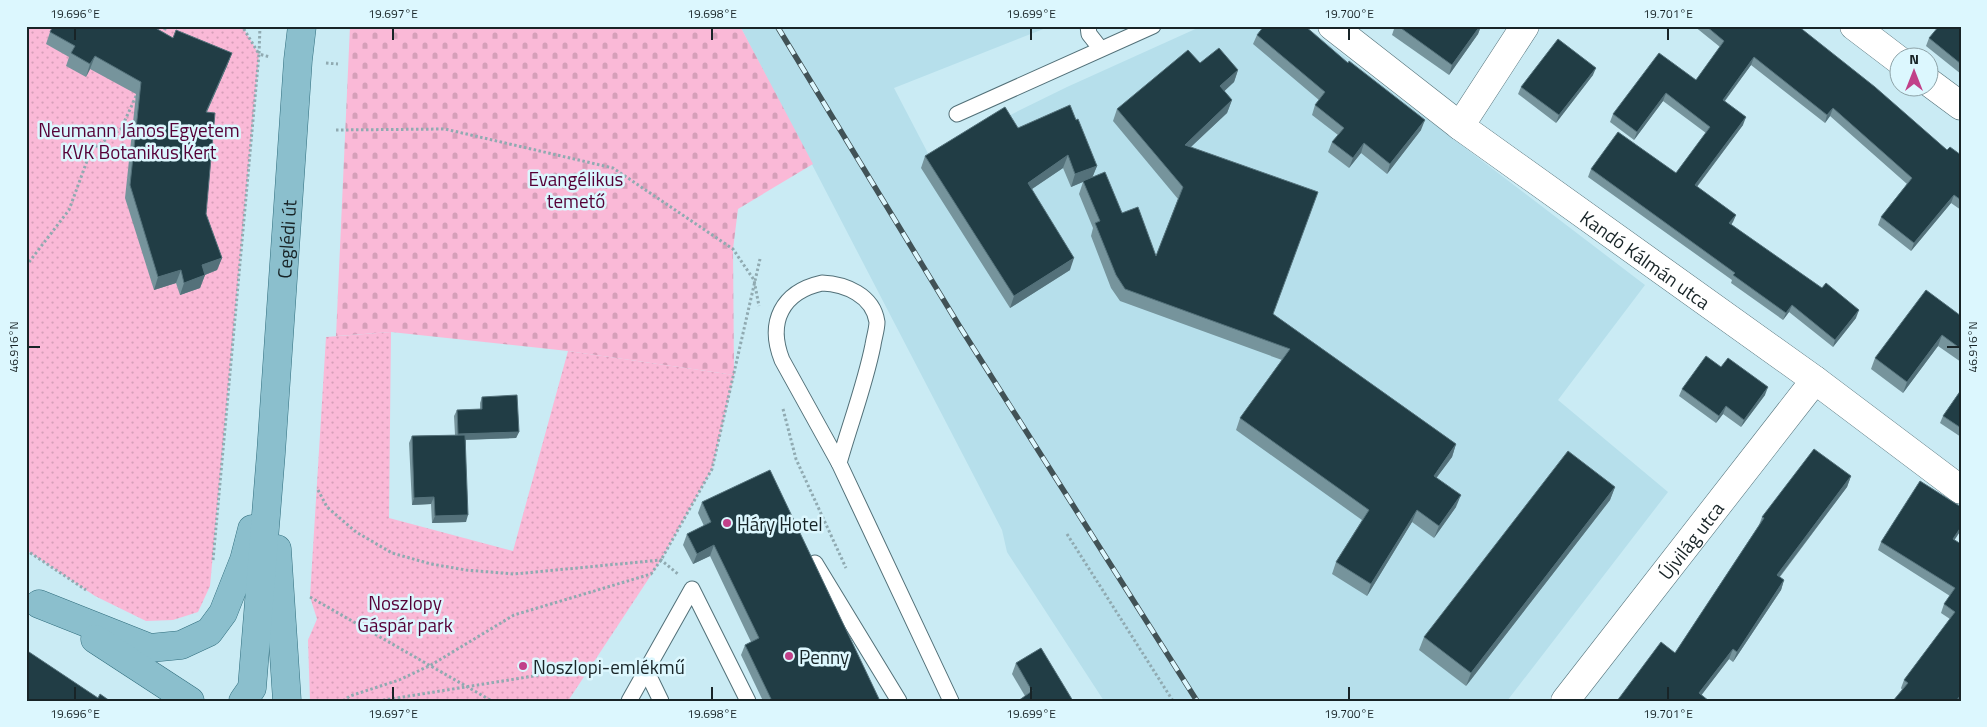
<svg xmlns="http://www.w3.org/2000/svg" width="1987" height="727" viewBox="0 0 1987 727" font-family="'Titillium Web',sans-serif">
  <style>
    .built { fill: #b6dfeb }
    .cemetery { fill: url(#cemetery-stones) }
    .park { fill: url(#park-dots) }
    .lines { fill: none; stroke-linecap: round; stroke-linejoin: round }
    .lane-casing { stroke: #527078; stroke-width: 17 }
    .street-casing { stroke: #527078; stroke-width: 29 }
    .primary-casing { stroke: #306d7d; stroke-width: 29 }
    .path { stroke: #90aab1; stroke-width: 3; stroke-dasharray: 2.5 2.5; stroke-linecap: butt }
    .lane { stroke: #fff; stroke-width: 15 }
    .street { stroke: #fff; stroke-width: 28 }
    .primary { stroke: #8bbfcd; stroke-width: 28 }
    .rail-casing { stroke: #415256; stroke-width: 5.5 }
    .rail { stroke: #dcf7fe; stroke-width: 4; stroke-dasharray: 11; stroke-linecap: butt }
    .wall { fill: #76949c }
    .shaded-wall { fill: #54717a }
    .building { fill: #213d45; stroke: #54717a }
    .ticks { fill: none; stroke: #182427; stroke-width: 2 }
    .poi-dot { fill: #c14089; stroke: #dcf7fe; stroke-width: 2 }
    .labels { text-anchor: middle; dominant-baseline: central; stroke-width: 5; stroke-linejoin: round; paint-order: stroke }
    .park-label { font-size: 19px; fill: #560037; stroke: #dcf7fe }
    .street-label { font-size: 19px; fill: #182427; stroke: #dcf7fe }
    .poi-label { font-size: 19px; fill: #182427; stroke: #dcf7fe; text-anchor: start }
    .neatline { fill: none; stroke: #182427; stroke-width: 2 }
    .ticks-label { font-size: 12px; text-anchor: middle; fill: #182427 }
  </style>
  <defs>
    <pattern id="cemetery-stones" width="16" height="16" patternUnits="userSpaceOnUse" patternTransform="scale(1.25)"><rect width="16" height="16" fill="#fab9d7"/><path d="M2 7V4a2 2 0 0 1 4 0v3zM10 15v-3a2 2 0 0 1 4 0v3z" fill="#d69fb9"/></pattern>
    <pattern id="park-dots" width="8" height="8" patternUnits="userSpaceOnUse" patternTransform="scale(1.25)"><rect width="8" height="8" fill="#fab9d7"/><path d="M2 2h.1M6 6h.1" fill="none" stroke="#d69fb9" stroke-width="1.8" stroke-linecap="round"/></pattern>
  </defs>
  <rect width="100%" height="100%" fill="#caebf4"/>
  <polygon class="built" points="740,26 1051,26 894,88 932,161 1000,120 1067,87 1202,26 1305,26 1645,285 1558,400 1668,492 1507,701 1104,701 1007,552 1002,530"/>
  <polygon class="cemetery" points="350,26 740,26 813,164 738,209 733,249 734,375 568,351 391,332 336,336"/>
  <g class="park">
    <polygon points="26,26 242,26 259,54 210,586 198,612 173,620 146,621 95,596 26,550"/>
    <polygon points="391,332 389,518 513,551 568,351 734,375 712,469 661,560 568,701 310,701 308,640 317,619 310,597 326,337"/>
  </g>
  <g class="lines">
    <g class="lane-casing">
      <g id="lane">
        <polyline points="1088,26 1089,34 1100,48"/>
        <polyline points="957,114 1153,26"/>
        <path d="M822 283C845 284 873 295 877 322 877 329 874 338 873 345 865 385 850 424 839 463L782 360C767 322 782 292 822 283Z"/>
        <polyline points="839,463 951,701"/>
        <polyline points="815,563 899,701"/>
        <polyline points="646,670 661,701"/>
        <polyline points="629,701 692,589 748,701"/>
      </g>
    </g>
    <g class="street-casing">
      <g id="street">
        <path id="s1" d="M1332 26 1460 126 1815 380 1961 490"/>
        <polyline points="1854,26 1900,61"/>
        <polyline points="1930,83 1961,106"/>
        <polyline points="1460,126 1525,26"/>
        <path id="s2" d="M1565 701 1815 380"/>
      </g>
    </g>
    <g class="primary-casing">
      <g id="primary">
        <polyline points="277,549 287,701"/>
        <polyline points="39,604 150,648 181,645 209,632 223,613 244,560 252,529"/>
        <polyline points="95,639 190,701"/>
        <path id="s3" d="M243 701 252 688 271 453 298 60 302 26"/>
      </g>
    </g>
    <g class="path">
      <polyline points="260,26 259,54 270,57"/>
      <polyline points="163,35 166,26"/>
      <polyline points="326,63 338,64"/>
      <polyline points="336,130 445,129 613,168 733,249 754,280 759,306"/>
      <polyline points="26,266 69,210 91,150 121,129 137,94"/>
      <polyline points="783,409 796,459 846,568"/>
      <polyline points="318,490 327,507 356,532 392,553 431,564 466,570 514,574 661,560 678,574"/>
      <polyline points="1067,534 1173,701"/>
      <polyline points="26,550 86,590"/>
      <polyline points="213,560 259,54 242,26"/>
      <polyline points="310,597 492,701"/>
      <polyline points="343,701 350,696 399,680 431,665 514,615 651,574 661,560 712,469 760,259"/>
      <polyline points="378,701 590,667"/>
    </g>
    <use href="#lane" class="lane"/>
    <use href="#street" class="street"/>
    <use href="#primary" class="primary"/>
    <g class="rail-casing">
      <polyline id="rail" points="777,26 960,327 1197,701"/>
    </g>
    <use href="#rail" class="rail"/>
  </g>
  <g class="wall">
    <polygon points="1395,26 1481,26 1478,34 1449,75 1392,35"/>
    <polygon points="1694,26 1798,26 1947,150 1961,155 1961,210 1951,203 1911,251 1878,225 1881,217 1907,184 1830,116 1825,123 1751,65 1725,101 1743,125 1697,187 1736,215 1731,224 1856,318 1833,347 1789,312 1783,320 1731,283 1732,280 1588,177 1591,169 1676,173 1706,133 1663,101 1634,140 1610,122 1613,114 1696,80 1720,47"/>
    <polygon points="1961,26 1961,74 1926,46 1929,38"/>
    <polygon points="50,32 173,38 232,53 227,66 207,112 206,214 222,258 217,270 205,275 200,288 180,295 176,283 154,290 125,198 136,94 90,69 86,77 66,66 69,57 46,44"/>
    <polygon points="1257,35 1421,130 1387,174 1361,153 1349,168 1328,152 1332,142 1338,135 1312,115 1315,105 1319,100 1253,44"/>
    <polygon points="1200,63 1238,70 1234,82 1224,91 1232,100 1227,113 1191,147 1273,314 1456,444 1452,457 1436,478 1456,507 1434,538 1412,522 1367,596 1332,574 1336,562 1362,520 1236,430 1240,418 1282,360 1120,301 1111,288 1091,236 1093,228 1079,194 1083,182 1071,187 1063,168 1032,189 1070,270 1010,308 921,168 925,156 1018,128 1097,166 1092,178 1122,213 1156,256 1178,199 1113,121 1117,109"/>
    <polygon points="1593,75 1556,123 1518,94 1521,87"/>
    <polygon points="1961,316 1961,362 1938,346 1903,393 1871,369 1875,358"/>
    <polygon points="1721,367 1765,395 1741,427 1723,414 1716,423 1679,396 1682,389"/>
    <polygon points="1961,390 1961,437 1940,423 1943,416"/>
    <polygon points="482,397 519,432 516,438 466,440 466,522 432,523 431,504 412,505 409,443 412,436 455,435 454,416 457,410 480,409 480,403"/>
    <polygon points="1851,476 1847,487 1780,577 1784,580 1781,590 1733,662 1729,659 1701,695 1617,701 1675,653 1759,525 1762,517"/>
    <polygon points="1615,487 1610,500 1466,686 1419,650 1424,637"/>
    <polygon points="702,502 880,701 763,701 741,655 745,645 751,642 710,556 693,564 683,545 687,534 704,526 698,513"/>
    <polygon points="1961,507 1961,530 1954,540 1961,699 1960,701 1893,701 1902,690 1901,688 1904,680 1950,619 1941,613 1944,604 1950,596 1878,550 1881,542"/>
    <polygon points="1016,663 1073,701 1025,696 1012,674"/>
  </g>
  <g class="shaded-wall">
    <polygon points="1480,26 1481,26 1478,34 1449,75 1452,65"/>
    <polygon points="232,53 227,66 201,124 206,112"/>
    <polygon points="95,56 90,69 86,77 90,64"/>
    <polygon points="1754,57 1751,65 1720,107 1723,100"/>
    <polygon points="1596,68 1593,75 1556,123 1559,115"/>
    <polygon points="1238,70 1234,82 1216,99 1220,86"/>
    <polygon points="1666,93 1663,101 1634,140 1637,132"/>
    <polygon points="1232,100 1227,113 1180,157 1185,145"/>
    <polygon points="1833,108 1830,116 1825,123 1827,115"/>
    <polygon points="1746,117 1743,125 1692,193 1695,185"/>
    <polygon points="1425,120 1421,130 1387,174 1390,164"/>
    <polygon points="1364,143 1361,153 1349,168 1353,158"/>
    <polygon points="1068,155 1063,168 1023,195 1028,183"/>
    <polygon points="1097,166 1092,178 1071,187 1075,174"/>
    <polygon points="1954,195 1951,203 1911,251 1914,243"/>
    <polygon points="1736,215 1733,222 1727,231 1729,223"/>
    <polygon points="222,258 217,270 197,278 202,265"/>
    <polygon points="1074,258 1070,270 1010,308 1014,296"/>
    <polygon points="181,270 176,283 154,290 158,277"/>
    <polygon points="205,275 200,288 180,295 184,283"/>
    <polygon points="1792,305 1789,312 1783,320 1786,313"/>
    <polygon points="1859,310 1856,318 1833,347 1835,340"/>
    <polygon points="1942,335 1938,346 1903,393 1907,382"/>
    <polygon points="1768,387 1765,395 1741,427 1744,420"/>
    <polygon points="1726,406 1723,414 1716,423 1719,416"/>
    <polygon points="519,432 516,438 455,440 458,434"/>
    <polygon points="1456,444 1452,457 1429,488 1434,476"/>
    <polygon points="1851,476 1847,487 1773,585 1777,575"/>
    <polygon points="1615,487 1610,500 1466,686 1471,673"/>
    <polygon points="1461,495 1456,507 1434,538 1439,526"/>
    <polygon points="434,497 431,504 412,505 414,498"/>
    <polygon points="1417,510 1412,522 1367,596 1371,584"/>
    <polygon points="468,515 466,522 432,523 435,516"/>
    <polygon points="1961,527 1961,530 1950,547 1953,539"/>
    <polygon points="714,545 710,556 693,564 697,554"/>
    <polygon points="1784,580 1781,590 1733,662 1737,652"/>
    <polygon points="1733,649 1729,659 1697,701 1699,693"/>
    <polygon points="1961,695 1961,699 1960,701 1956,701"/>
  </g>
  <g class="building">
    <polygon points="53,26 152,26 173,38 176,30 232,53 206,112 215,113 206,214 222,258 202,265 205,275 184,283 181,270 158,277 130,185 141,82 95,56 90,64 71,53 75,46 50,32"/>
    <polygon points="1264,26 1305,26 1348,63 1349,61 1425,120 1390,164 1364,143 1353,158 1332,142 1344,128 1315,105 1325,92 1257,35"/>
    <polygon points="1398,26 1480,26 1452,65"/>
    <polygon points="1706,26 1798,26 1875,87 1947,150 1950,147 1961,155 1961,200 1954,195 1914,243 1881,217 1912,178 1833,108 1827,115 1754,57 1723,100 1746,117 1695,185 1736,215 1729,223 1822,288 1826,283 1859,310 1835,340 1792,305 1786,313 1733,275 1735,273 1591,169 1618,132 1676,173 1710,127 1666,93 1637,132 1613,114 1659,53 1696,80 1724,41"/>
    <polygon points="1939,26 1961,26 1961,64 1929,38"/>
    <polygon points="1558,39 1596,68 1559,115 1521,87"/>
    <polygon points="1219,48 1238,70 1220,86 1232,100 1185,145 1318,192 1273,314 1456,444 1434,476 1461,495 1439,526 1417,510 1371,584 1336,562 1369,510 1240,418 1290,349 1125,289 1116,275 1095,223 1100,221 1083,181 1105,172 1122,213 1138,207 1156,256 1183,187 1117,109 1188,50 1200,63"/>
    <polygon points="1070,105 1076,120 1078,119 1097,166 1075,174 1068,155 1028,183 1074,258 1014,296 925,156 1005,107 1018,128"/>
    <polygon points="1926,290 1961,316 1961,349 1942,335 1907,382 1875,358"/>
    <polygon points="1706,356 1721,367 1728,358 1768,387 1744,420 1726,406 1719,416 1682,389"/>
    <polygon points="1961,390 1961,428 1943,416"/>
    <polygon points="517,395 519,432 458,434 457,410 482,409 482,397"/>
    <polygon points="465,435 468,515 435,516 434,497 414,498 412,436"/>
    <polygon points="1814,449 1851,476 1777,575 1784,580 1737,652 1733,649 1699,693 1709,701 1617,701 1661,642 1675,653 1764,518 1762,517"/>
    <polygon points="1568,451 1615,487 1471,673 1424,637"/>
    <polygon points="770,470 880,701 772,701 745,645 759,638 714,545 697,554 687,534 711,522 702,502"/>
    <polygon points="1920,481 1961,507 1961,527 1953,539 1961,544 1961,695 1956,701 1893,701 1908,683 1904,680 1955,612 1944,604 1955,588 1881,542"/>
    <polygon points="1041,648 1073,701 1018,701 1032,691 1016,663"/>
    <polygon points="26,650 98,698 100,694 110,701 26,701"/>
  </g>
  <path class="ticks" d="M75 28V40M393 28V40M712 28V40M1031 28V40M1349 28V40M1668 28V40M28 347H40M1947 347H1960M75 687V700M393 687V700M712 687V700M1031 687V700M1349 687V700M1668 687V700"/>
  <g class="poi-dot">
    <circle cx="727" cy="523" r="5"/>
    <circle cx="789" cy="656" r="5"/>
    <circle cx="523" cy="666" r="5"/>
  </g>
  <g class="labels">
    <g class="park-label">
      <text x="139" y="129">Neumann János Egyetem<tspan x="139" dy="22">KVK Botanikus Kert</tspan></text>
      <text x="576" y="178">Evangélikus<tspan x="576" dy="22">temető</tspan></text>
      <text x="405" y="602">Noszlopy<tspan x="405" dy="22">Gáspár park</tspan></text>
    </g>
    <g class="street-label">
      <text stroke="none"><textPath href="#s3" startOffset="466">Ceglédi út</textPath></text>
      <text stroke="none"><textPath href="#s1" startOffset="391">Kandó Kálmán utca</textPath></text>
      <text stroke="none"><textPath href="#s2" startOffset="204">Újvilág utca</textPath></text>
    </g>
    <g class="poi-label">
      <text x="737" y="523">Háry Hotel</text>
      <text x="799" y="656">Penny</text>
      <text x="533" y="666">Noszlopi-emlékmű</text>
    </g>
  </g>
  <rect width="1987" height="727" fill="none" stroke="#dcf7fe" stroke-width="55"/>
  <g transform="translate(1914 72)"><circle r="24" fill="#dcf7fe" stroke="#8ea3a8"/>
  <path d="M0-4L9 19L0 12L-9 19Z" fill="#c14089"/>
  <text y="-8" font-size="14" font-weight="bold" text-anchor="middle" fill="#182427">N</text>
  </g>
  <rect x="28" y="28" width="1932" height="672" class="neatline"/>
  <g class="ticks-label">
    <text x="75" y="18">19.696°E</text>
    <text x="393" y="18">19.697°E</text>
    <text x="712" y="18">19.698°E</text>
    <text x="1031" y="18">19.699°E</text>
    <text x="1349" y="18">19.700°E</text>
    <text x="1668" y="18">19.701°E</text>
    <text transform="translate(14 347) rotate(-90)" y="4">46.916°N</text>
    <text transform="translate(1973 347) rotate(-90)" y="4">46.916°N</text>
    <text x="75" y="718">19.696°E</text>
    <text x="393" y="718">19.697°E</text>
    <text x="712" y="718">19.698°E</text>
    <text x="1031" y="718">19.699°E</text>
    <text x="1349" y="718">19.700°E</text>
    <text x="1668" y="718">19.701°E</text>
  </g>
</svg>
